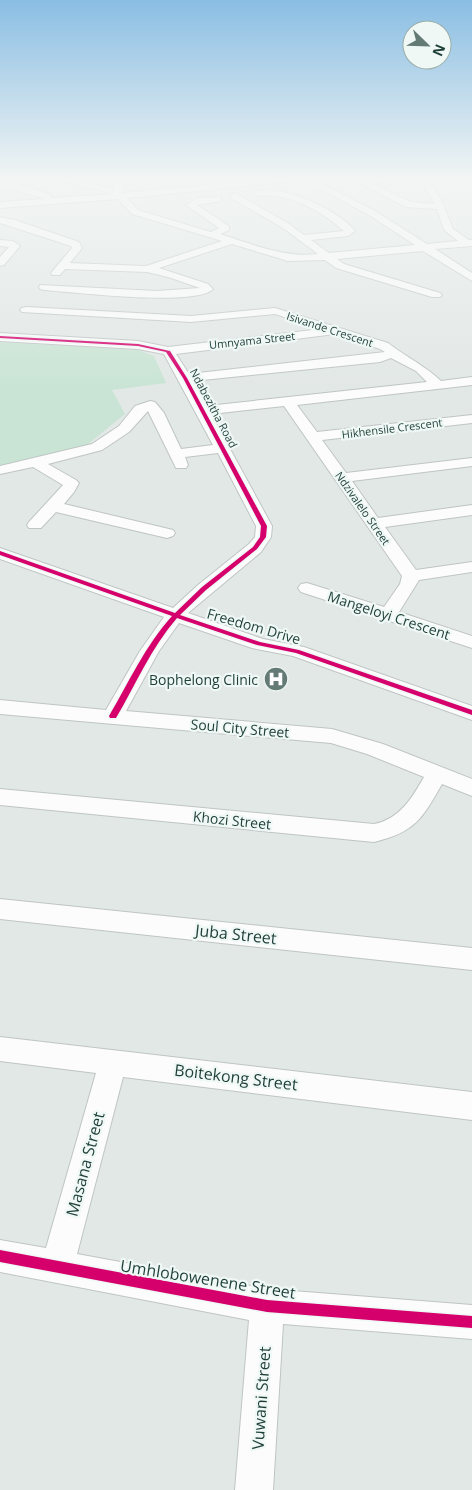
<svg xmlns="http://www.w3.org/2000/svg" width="472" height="1490" viewBox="0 0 472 1490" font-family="'Open Sans',sans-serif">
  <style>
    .green { fill: #c9e4d4 }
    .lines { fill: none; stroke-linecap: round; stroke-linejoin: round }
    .minor-casing { stroke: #bfc5c3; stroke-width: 2 }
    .minor { fill: #fbfcfb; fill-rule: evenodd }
    .cycleway-casing { stroke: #eff8f5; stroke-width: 3 }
    .cycleway { fill: #d6006c; fill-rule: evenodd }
    .labels { text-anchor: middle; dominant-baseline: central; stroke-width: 4.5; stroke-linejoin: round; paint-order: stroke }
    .far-street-label { font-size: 11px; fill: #1e3e38; stroke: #eff8f5 }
    .street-label { font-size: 14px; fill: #1e3e38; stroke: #eff8f5 }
    .poi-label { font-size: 14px; fill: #1e3e38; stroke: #eff8f5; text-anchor: end }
    .near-street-label { font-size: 16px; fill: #1e3e38; stroke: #eff8f5 }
  </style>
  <rect width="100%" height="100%" fill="#e2e8e6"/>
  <polygon class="green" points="0,342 138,350 154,356 166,383 112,390 125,414 83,448 0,466"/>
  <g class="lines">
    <g class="minor-casing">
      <g id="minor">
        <path d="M0 179 51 195V198L114 194 62 181 61 179H74L113 189 114 179H122L123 193 266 179H290L286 182 127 198 138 210 211 232 219 228 186 205 198 198 221 197V201L197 205 229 226V230L220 234C252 244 284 258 318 254L283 228 231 198V194H237L289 224 304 235 344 231C322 211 288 192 258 196L255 195V191C283 185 337 209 355 231L348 236 311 240 329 253 415 245 369 215 302 179H312L375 211 427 244 458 241 444 230 437 209 406 207 361 184 367 179H389L385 182 370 183 411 202 434 204 421 179H429L443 204 453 229 469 240H472V246L435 249 472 273V281L423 251 337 259 344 264 440 293 442 295 440 297H432L336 268 325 260 288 261 232 244 159 268 208 284 213 289C196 307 73 292 44 290L40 289 39 287 40 285 157 291 200 288 168 277 147 272 65 269 60 275H52L51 273 72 248 71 246 0 223V217L15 220 79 242 82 248 70 263 146 266 222 241 132 214 118 199 0 208V202L45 199 0 185Z"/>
        <polygon points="0,240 13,241 20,246 4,265 0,266 0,257 9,247 0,246"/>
        <path d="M26 307 191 316 275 308 388 343C406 357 424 365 441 381L472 377V385L297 405 317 432 472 415V423L322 440 346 473 472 458V466L352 481 378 518 472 505V515L385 527 416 570 472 562V572L419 580 399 612 472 636V648L301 592 298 588 301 584 307 583 384 607 400 584 402 576 284 406 211 414 272 526 271 537 261 552 188 613 263 639 304 647 472 706V720L293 656 252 648 179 623 159 651 126 711 332 729 383 744 472 779V796L442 784C422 819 415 832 374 842L0 805V789L374 824C400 819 412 798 424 777L367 754 331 743 0 714V700L106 710 140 651 164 617 0 559V548L173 608 198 585 249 544 255 537 256 526 218 453 185 457 188 465 186 468H176L148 411 129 432 102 450 48 464 76 480 79 483 74 492 64 504 173 530 175 533 173 536 167 538 56 512 41 528H29L27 525 29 522 63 485 33 467 0 474V466L92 444 119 426 135 406 150 401 155 402 164 413 181 449 213 445 164 354 138 349 0 341V333L138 341 168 347 321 329 275 314 191 322 22 312 20 310 22 308ZM335 334 380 349 385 352 189 374 176 354ZM391 358 416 371 427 382 207 406 193 381 380 362Z"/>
        <polygon points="0,899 472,948 472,970 0,919"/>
        <polygon points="0,1037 472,1092 472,1120 123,1077 77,1254 267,1289 472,1305 472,1339 283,1324 273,1490 235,1490 249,1320 0,1272 0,1240 46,1248 96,1073 0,1061"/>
      </g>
    </g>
    <use href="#minor" class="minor"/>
    <g class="cycleway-casing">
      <g id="cycleway">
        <path d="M0 336 138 344 170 351 187 378 267 526 266 537 257 549 206 590 180 615 260 642 299 650 472 710V715L296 653 257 645 177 618C151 648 136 684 116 718H110L109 716C129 682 145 646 172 616L0 555V551L175 613 202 587 253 547 260 537 261 526 183 378 166 352 138 346 0 338Z"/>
        <polygon points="0,1250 267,1300 472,1316 472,1328 267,1312 0,1262"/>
      </g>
    </g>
    <use href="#cycleway" class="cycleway"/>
  </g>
  <linearGradient id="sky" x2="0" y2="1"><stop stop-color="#8abee3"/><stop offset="0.46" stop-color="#f2f5f4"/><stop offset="1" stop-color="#f2f5f4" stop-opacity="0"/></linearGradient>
  <rect width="472" height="387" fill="url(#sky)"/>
  <defs>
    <g id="hospital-disc" transform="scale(1.25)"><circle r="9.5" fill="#637a75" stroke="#eff8f5"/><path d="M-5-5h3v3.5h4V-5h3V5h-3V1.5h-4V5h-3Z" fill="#fff"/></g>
  </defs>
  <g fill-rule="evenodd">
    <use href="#hospital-disc" x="276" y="679"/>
  </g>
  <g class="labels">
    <g class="far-street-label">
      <text transform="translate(330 329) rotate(18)">Isivande Crescent</text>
      <text transform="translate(252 340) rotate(-6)">Umnyama Street</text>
      <text transform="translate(214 408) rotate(62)">Ndabezitha Road</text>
      <text transform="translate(392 428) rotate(-7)">Hikhensile Crescent</text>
      <text transform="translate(363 508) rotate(55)">Ndzivalelo Street</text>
    </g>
    <g class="street-label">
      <text transform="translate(389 615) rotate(18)">Mangeloyi Crescent</text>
      <text transform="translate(254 626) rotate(16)">Freedom Drive</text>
      <text transform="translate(240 728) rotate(5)">Soul City Street</text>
      <text transform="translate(232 820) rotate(6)">Khozi Street</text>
    </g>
    <g class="poi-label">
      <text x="258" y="679">Bophelong Clinic</text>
    </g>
    <g class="near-street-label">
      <text transform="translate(236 934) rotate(6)">Juba Street</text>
      <text transform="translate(236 1077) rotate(7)">Boitekong Street</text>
      <text transform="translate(85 1164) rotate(-75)">Masana Street</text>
      <text transform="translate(208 1279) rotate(9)">Umhlobowenene Street</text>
      <text transform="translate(261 1398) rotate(-86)">Vuwani Street</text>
    </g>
  </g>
  <g transform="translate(427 45) rotate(113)"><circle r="24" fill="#eff8f5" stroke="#9baea9"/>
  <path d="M0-4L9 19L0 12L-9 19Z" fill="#637a75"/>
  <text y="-8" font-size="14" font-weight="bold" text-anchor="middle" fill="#1e3e38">N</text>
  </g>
</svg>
